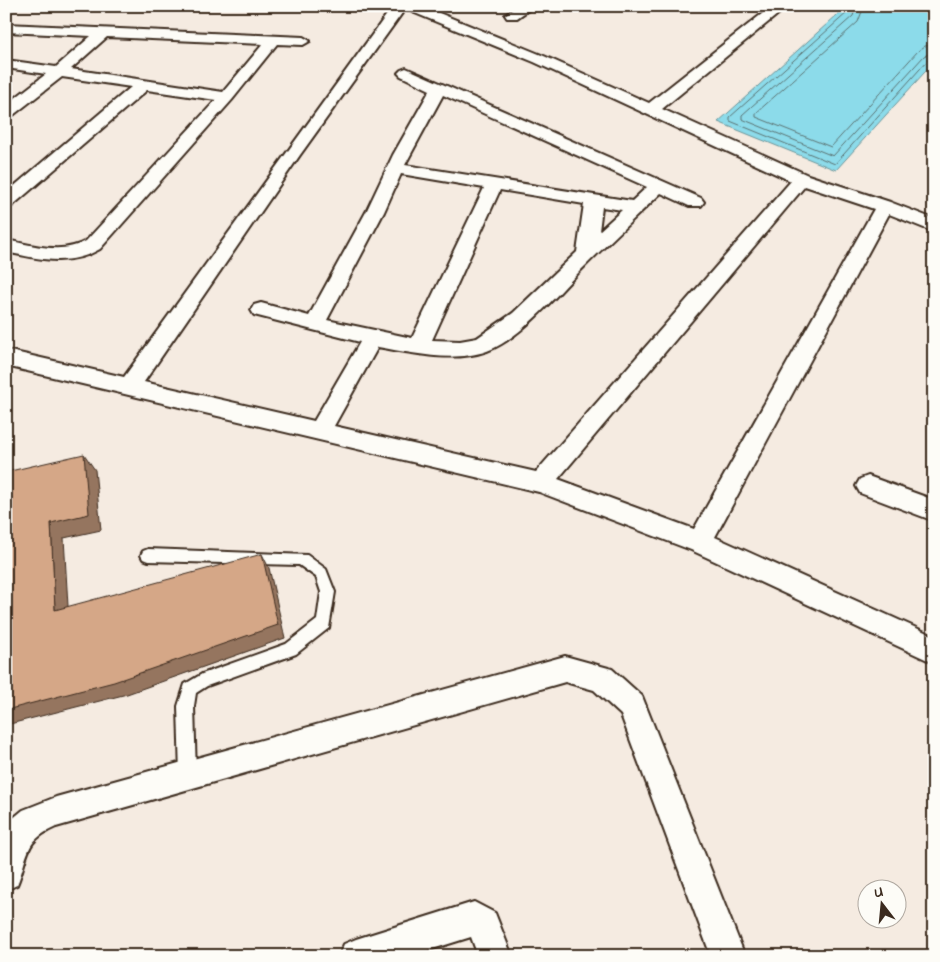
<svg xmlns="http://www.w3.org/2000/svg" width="940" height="962" viewBox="0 0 940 962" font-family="'Architects Daughter',sans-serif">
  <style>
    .water { fill: #8cdbea; stroke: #6c9498 }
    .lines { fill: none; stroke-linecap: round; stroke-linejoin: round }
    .shore { stroke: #5b7170; stroke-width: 1 }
    .lane-casing { stroke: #3b2a1e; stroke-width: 4 }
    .street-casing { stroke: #3b2a1e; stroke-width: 4 }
    .lane { fill: #fdfcf7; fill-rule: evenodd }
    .street { fill: #fdfcf7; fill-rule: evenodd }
    .shaded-wall { fill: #95755e; stroke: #3b2a1e }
    .building { fill: #d5a787; stroke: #3b2a1e }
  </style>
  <rect width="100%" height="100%" fill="#f5ebe1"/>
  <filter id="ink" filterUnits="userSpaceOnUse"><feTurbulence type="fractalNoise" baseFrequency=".02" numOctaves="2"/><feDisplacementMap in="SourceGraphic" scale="10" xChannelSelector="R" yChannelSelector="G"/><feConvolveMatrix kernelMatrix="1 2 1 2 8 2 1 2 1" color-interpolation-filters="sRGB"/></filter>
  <g filter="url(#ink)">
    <polygon class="water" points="847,6 934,6 934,62 836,170 718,122"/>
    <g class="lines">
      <g class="shore">
        <polyline points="850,6 848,12 730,117 730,121 835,164 928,60 934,59"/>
        <polyline points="856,6 853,16 742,115 742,119 833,156 924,56 934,52"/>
        <polyline points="864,6 858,22 756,113 756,117 831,147 918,51 925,46 934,45"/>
      </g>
      <g class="lane-casing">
        <polygon id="lane" points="148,549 307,555 326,569 335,592 329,628 296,654 207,686 196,693 194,706 196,775 194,781 188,783 182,781 180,775 178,706 185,684 202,674 286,644 317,620 321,592 316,577 299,565 148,561 143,559 141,555 143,551"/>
      </g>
      <g class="street-casing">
        <g id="street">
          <path d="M393 6H422L544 56 649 103 772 6H788L662 109 808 175 890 202 934 219V232L889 214 715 537 934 636V663L691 550 539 492 6 366V350L124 377ZM405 9 534 62 791 181 536 472 334 426 378 347C412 353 453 363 487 351 522 338 558 293 584 267 609 242 635 218 661 193L689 206H701L704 202 701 198 406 68 401 70 398 73 401 76 430 90 393 155 366 212 309 316 261 303 254 305 251 310 254 315 360 342 314 421 144 382 300 155ZM443 95 647 187 632 201 405 165ZM401 174 484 188 412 338 327 320 384 212ZM805 186 874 209 694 529 558 479ZM500 190 584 204 577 252 513 313 477 338 460 341 432 340ZM602 207 622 210 599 231Z"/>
          <polygon points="517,6 534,6 517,18 507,18 505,15"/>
          <path d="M6 24 303 37 310 41 303 45 277 44 232 100 100 249C69 267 39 259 6 252V240C33 245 61 255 86 241L216 100 147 90 12 206 6 207V193L131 87 62 77 12 116 6 118V105L46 74 6 68V60L56 67 91 36 6 32ZM107 37 263 44 223 92 71 69Z"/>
          <polygon points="868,476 934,500 934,521 860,493 856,486 860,479"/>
          <path d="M565 656 612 669 642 696 745 956H711L621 715 594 690 565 682 56 827C23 841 29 856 17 885L6 890V824L23 810 56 797Z"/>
          <polygon points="474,902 495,913 512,956 478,956 471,937 410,956 339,956 344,944 356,939"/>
        </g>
      </g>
      <use href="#lane" class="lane"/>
      <use href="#street" class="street"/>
    </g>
    <g class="shaded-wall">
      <polygon points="84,454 95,470 101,530 64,538 69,623 55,610 51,523"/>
      <polygon points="262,554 269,568 285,638 127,694 6,725 6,710"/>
    </g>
    <polygon class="building" points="84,454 89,514 51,523 55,610 262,554 278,625 114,682 6,710 6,472"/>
  </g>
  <rect width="940" height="962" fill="none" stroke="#fdfcf7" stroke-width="25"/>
  <rect x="12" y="12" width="915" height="937" fill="none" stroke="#3b2a1e" stroke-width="2" filter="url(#ink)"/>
  <g transform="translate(882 904) rotate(344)"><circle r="24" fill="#fdfcf7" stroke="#afa8a0"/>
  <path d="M0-4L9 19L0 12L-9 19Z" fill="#3b2a1e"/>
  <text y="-8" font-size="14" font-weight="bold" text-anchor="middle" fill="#3b2a1e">U</text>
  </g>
</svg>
